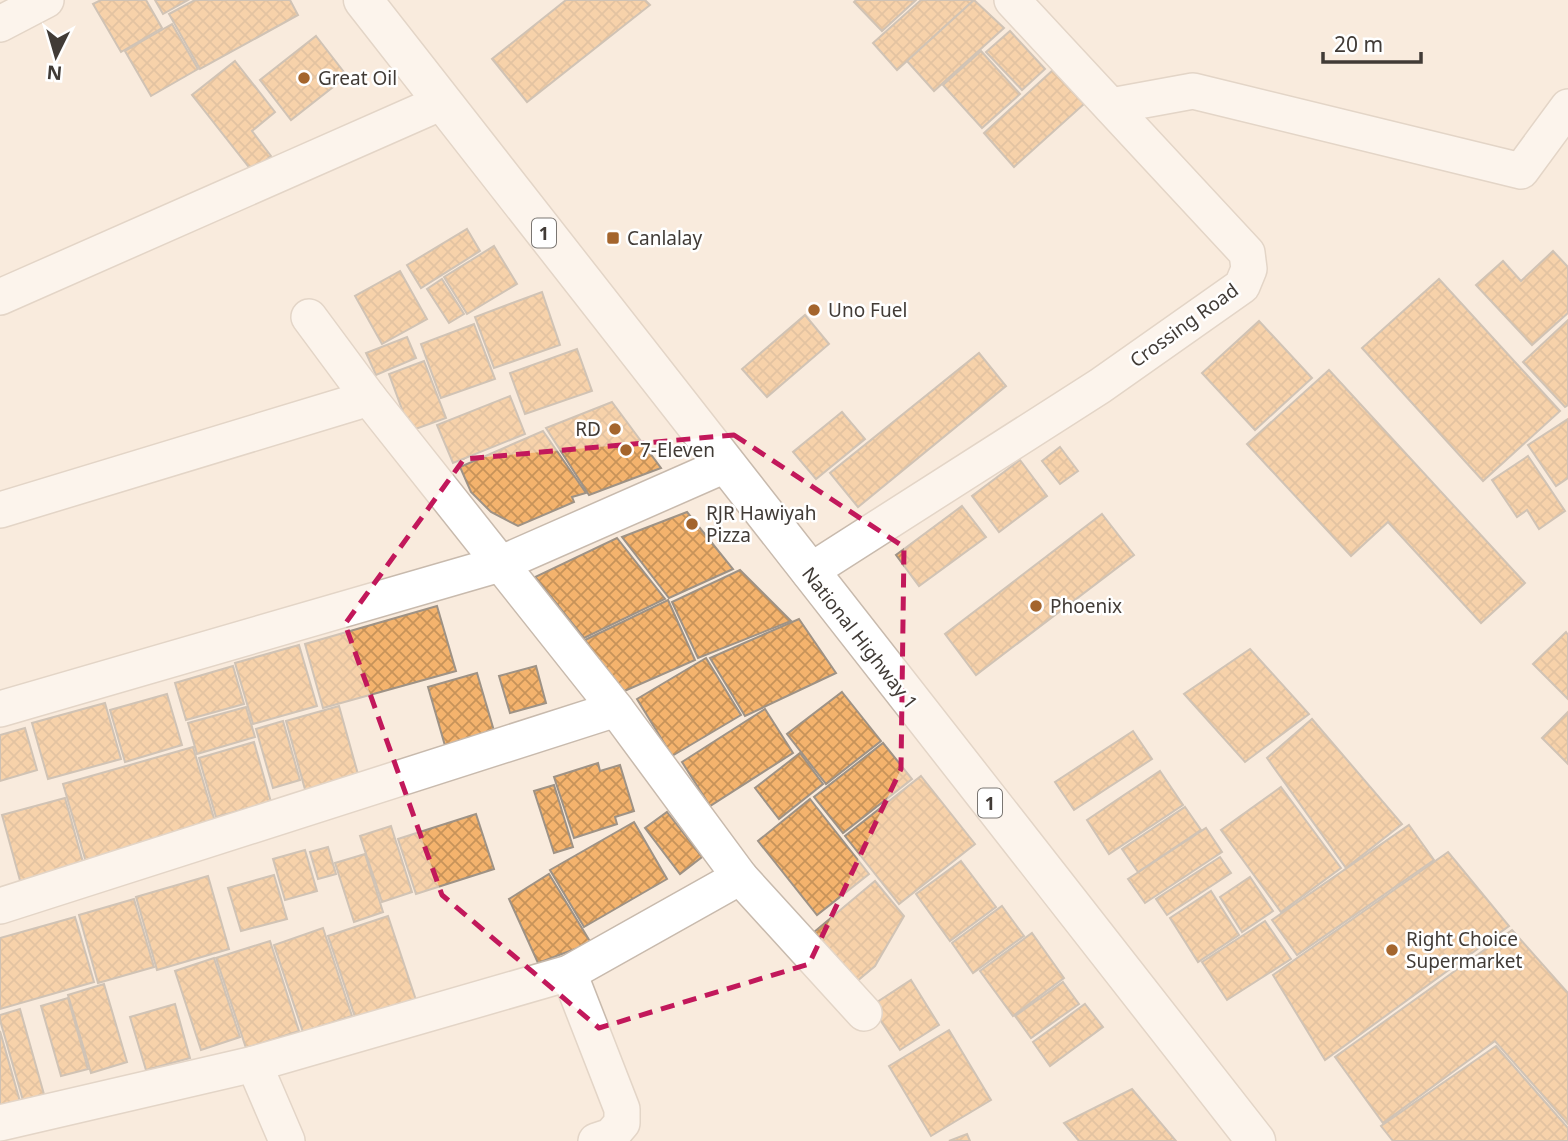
<svg xmlns="http://www.w3.org/2000/svg" width="1568" height="1141" viewBox="0 0 1568 1141" font-family="'Noto Sans',sans-serif">
  <style>
    .building { fill: url(#building-cross-hatch); stroke: #9e9285; stroke-width: 2 }
    .lines { fill: none; stroke-linecap: round; stroke-linejoin: round }
    .minor-casing { stroke: #c8baad; stroke-width: 38 }
    .trunk-casing { stroke: #c8baad; stroke-width: 41 }
    .minor { stroke: #fff; stroke-width: 35 }
    .trunk { stroke: #fff; stroke-width: 38 }
    .marked { fill: none; stroke: #c2185b; stroke-width: 5; stroke-dasharray: 14 9; stroke-linejoin: round }
    .poi-dot { fill: #a4652d; stroke: #fff; stroke-width: 2.5 }
    .labels { text-anchor: middle; dominant-baseline: central; stroke-width: 5; stroke-linejoin: round; paint-order: stroke }
    .shield { fill: #fff; stroke: #7a7672; stroke-width: 2 }
    .shield-label { font-size: 18px; font-weight: bold; fill: #413b36 }
    .poi-label { font-size: 19px; fill: #413b36; stroke: #fff; text-anchor: start }
    .street-label { font-size: 19px; fill: #413b36; stroke: #fff }
  </style>
  <defs>
    <pattern id="building-cross-hatch" width="8" height="8" patternUnits="userSpaceOnUse" patternTransform="scale(1.75)"><rect width="8" height="8" fill="#f4b36d"/><path d="M0 0l8 8M0 8l8-8" fill="none" stroke="#c7935a"/></pattern>
  </defs>
  <rect width="100%" height="100%" fill="#f9ebdd"/>
  <g class="building">
    <polygon points="101,0 146,0 162,28 121,52 93,4"/>
    <polygon points="155,0 188,0 163,14"/>
    <polygon points="195,0 290,0 298,15 200,69 169,14"/>
    <polygon points="566,0 645,0 650,5 527,102 492,59"/>
    <polygon points="856,0 916,0 882,31 854,2"/>
    <polygon points="921,0 974,0 897,70 873,43"/>
    <polygon points="974,0 1004,28 934,91 907,61"/>
    <polygon points="172,24 198,69 151,96 125,51"/>
    <polygon points="1010,31 1045,69 1022,90 986,52"/>
    <polygon points="316,36 347,76 291,120 260,80"/>
    <polygon points="981,51 1020,94 982,128 943,85"/>
    <polygon points="235,61 275,112 252,131 271,156 252,171 192,95"/>
    <polygon points="1053,70 1084,104 1014,167 984,133"/>
    <polygon points="467,229 480,251 421,288 407,265"/>
    <polygon points="494,246 517,284 467,314 444,277"/>
    <polygon points="1553,251 1568,267 1568,313 1532,345 1476,285 1503,261 1521,281"/>
    <polygon points="400,271 427,319 382,344 355,296"/>
    <polygon points="442,279 464,314 449,323 427,289"/>
    <polygon points="1439,279 1560,411 1483,481 1362,348"/>
    <polygon points="542,292 560,345 494,368 475,317"/>
    <polygon points="805,315 829,344 767,397 742,369"/>
    <polygon points="1568,320 1568,405 1565,407 1523,362"/>
    <polygon points="1259,321 1312,378 1255,430 1202,373"/>
    <polygon points="474,324 495,379 441,398 421,344"/>
    <polygon points="407,337 416,358 376,375 366,353"/>
    <polygon points="577,349 592,391 525,414 510,373"/>
    <polygon points="979,353 1006,386 858,507 830,473"/>
    <polygon points="424,361 446,418 410,431 389,374"/>
    <polygon points="1329,370 1525,583 1481,623 1388,522 1351,556 1247,444"/>
    <polygon points="510,396 525,434 453,463 437,425"/>
    <polygon points="612,402 661,468 589,495 546,428"/>
    <polygon points="842,412 865,439 816,479 793,452"/>
    <polygon points="1568,419 1568,478 1556,486 1528,445"/>
    <polygon points="543,431 586,493 572,497 574,502 518,526 491,512 471,492 460,467"/>
    <polygon points="1060,447 1078,471 1060,484 1042,461"/>
    <polygon points="1528,456 1565,511 1539,529 1527,510 1517,517 1492,480"/>
    <polygon points="1020,460 1047,496 999,532 972,496"/>
    <polygon points="962,506 986,537 919,586 896,555"/>
    <polygon points="687,512 733,569 669,598 622,537"/>
    <polygon points="1102,514 1134,555 976,675 945,634"/>
    <polygon points="617,538 665,599 584,638 535,577"/>
    <polygon points="740,570 791,621 698,658 672,602"/>
    <polygon points="668,600 695,660 620,693 585,640"/>
    <polygon points="437,606 456,671 323,708 305,644"/>
    <polygon points="799,619 836,673 745,716 710,658"/>
    <polygon points="1566,632 1568,635 1568,699 1533,664"/>
    <polygon points="299,645 317,706 253,724 235,663"/>
    <polygon points="1250,649 1309,714 1245,762 1184,694"/>
    <polygon points="706,658 741,715 672,756 637,699"/>
    <polygon points="233,666 244,704 186,720 175,683"/>
    <polygon points="536,666 546,703 510,713 499,676"/>
    <polygon points="477,673 497,741 448,756 428,687"/>
    <polygon points="842,692 881,741 826,784 787,734"/>
    <polygon points="167,694 182,745 125,762 110,710"/>
    <polygon points="105,703 121,759 48,779 32,723"/>
    <polygon points="339,706 359,778 306,793 286,721"/>
    <polygon points="246,707 255,737 197,754 188,723"/>
    <polygon points="765,709 793,753 710,806 682,762"/>
    <polygon points="1568,712 1568,764 1542,738"/>
    <polygon points="1312,719 1402,824 1346,868 1267,758"/>
    <polygon points="283,721 300,780 273,788 256,729"/>
    <polygon points="25,728 37,770 0,781 0,735"/>
    <polygon points="1133,731 1152,759 1074,810 1055,782"/>
    <polygon points="254,742 271,802 216,817 199,758"/>
    <polygon points="883,743 912,779 843,833 814,797"/>
    <polygon points="193,747 216,825 86,862 63,784"/>
    <polygon points="800,753 823,784 779,819 755,788"/>
    <polygon points="598,763 600,771 620,765 634,811 615,817 617,824 574,838 554,777"/>
    <polygon points="1160,771 1183,805 1109,854 1087,820"/>
    <polygon points="921,776 975,844 899,904 845,836"/>
    <polygon points="554,785 573,847 554,853 534,791"/>
    <polygon points="1281,787 1341,868 1281,912 1221,830"/>
    <polygon points="65,798 84,866 21,884 2,815"/>
    <polygon points="810,799 869,874 817,915 758,841"/>
    <polygon points="1185,807 1201,830 1138,872 1122,849"/>
    <polygon points="667,812 702,857 680,874 645,828"/>
    <polygon points="476,814 494,869 416,894 398,839"/>
    <polygon points="634,822 667,879 584,927 550,870"/>
    <polygon points="1409,825 1434,860 1297,955 1272,920"/>
    <polygon points="391,826 412,892 382,902 360,836"/>
    <polygon points="1206,828 1222,852 1145,903 1128,879"/>
    <polygon points="328,847 336,874 318,879 310,852"/>
    <polygon points="305,850 317,891 285,900 273,859"/>
    <polygon points="1448,852 1509,926 1325,1060 1273,975"/>
    <polygon points="365,854 383,912 354,922 335,863"/>
    <polygon points="1220,857 1231,873 1167,915 1156,899"/>
    <polygon points="961,861 996,907 950,941 916,894"/>
    <polygon points="549,874 591,943 538,963 509,899"/>
    <polygon points="274,875 287,919 241,931 228,888"/>
    <polygon points="208,876 229,949 157,970 136,897"/>
    <polygon points="1250,877 1273,911 1242,932 1220,897"/>
    <polygon points="875,881 904,916 875,966 856,982 814,932"/>
    <polygon points="1211,891 1239,935 1198,962 1170,918"/>
    <polygon points="134,899 154,967 98,983 79,915"/>
    <polygon points="1002,906 1024,936 973,973 952,943"/>
    <polygon points="388,916 416,1000 356,1020 328,936"/>
    <polygon points="75,917 94,982 0,1009 0,938"/>
    <polygon points="1265,921 1291,959 1227,1000 1202,962"/>
    <polygon points="323,928 352,1016 303,1032 274,945"/>
    <polygon points="1512,930 1568,993 1568,1124 1495,1041 1383,1123 1335,1057"/>
    <polygon points="1032,933 1064,978 1013,1016 980,971"/>
    <polygon points="270,941 299,1031 246,1048 216,958"/>
    <polygon points="214,958 240,1037 201,1050 175,971"/>
    <polygon points="911,980 939,1025 900,1050 871,1006"/>
    <polygon points="1063,982 1079,1004 1031,1038 1015,1016"/>
    <polygon points="104,984 127,1062 91,1073 68,995"/>
    <polygon points="68,998 88,1069 61,1076 41,1006"/>
    <polygon points="175,1004 190,1058 146,1070 130,1017"/>
    <polygon points="1085,1004 1103,1027 1050,1066 1033,1042"/>
    <polygon points="20,1009 47,1105 26,1111 0,1020 0,1015"/>
    <polygon points="949,1030 991,1100 931,1136 889,1066"/>
    <polygon points="0,1031 21,1105 0,1111"/>
    <polygon points="1496,1046 1568,1128 1568,1141 1393,1141 1381,1126"/>
    <polygon points="1132,1089 1176,1141 1079,1141 1064,1123"/>
    <polygon points="967,1134 970,1141 949,1141"/>
  </g>
  <g class="lines">
    <g class="minor-casing">
      <g id="minor">
        <polyline points="0,24 46,0"/>
        <polyline points="1111,106 1193,91 1521,171 1568,107"/>
        <polyline points="0,297 442,102"/>
        <polyline points="309,317 369,398"/>
        <polyline points="0,510 369,398 616,709 740,877 864,1013"/>
        <polyline points="809,572 1100,386 1242,286 1249,269 1247,253 1012,0"/>
        <polyline points="0,709 500,564 725,465"/>
        <polyline points="0,906 616,709"/>
        <polyline points="569,973 622,1109 622,1123 611,1136 596,1141"/>
        <polyline points="254,1064 287,1141"/>
        <polyline points="0,1123 254,1064 569,973 740,877"/>
      </g>
    </g>
    <g class="trunk-casing">
      <polyline id="trunk" points="363,0 1256,1141"/>
    </g>
    <use href="#minor" class="minor"/>
    <use href="#trunk" class="trunk"/>
  </g>
  <path d="M0 0H1568V1141H0ZM734 435 904 547 901 769 809 964 599 1028 442 895 345 624 464 459Z" fill="#f9ebdd" fill-opacity=".55" fill-rule="evenodd"/>
  <path class="marked" d="M734 435 904 547 901 769 809 964 599 1028 442 895 345 624 464 459Z"/>
  <g class="poi-dot">
    <circle cx="304" cy="78" r="7"/>
    <rect x="606" y="231" width="14" height="14" rx="3.5"/>
    <circle cx="814" cy="310" r="7"/>
    <circle cx="615" cy="429" r="7"/>
    <circle cx="626" cy="450" r="7"/>
    <circle cx="692" cy="524" r="7"/>
    <circle cx="1036" cy="606" r="7"/>
    <circle cx="1392" cy="950" r="7"/>
  </g>
  <g class="labels">
    <g class="shield">
      <rect x="532" y="218.5" width="24" height="29" rx="5"/>
      <rect x="978" y="788.5" width="24" height="29" rx="5"/>
    </g>
    <g class="shield-label">
      <text x="544" y="233">1</text>
      <text x="990" y="803">1</text>
    </g>
    <g class="poi-label">
      <text x="318" y="78">Great Oil</text>
      <text x="627" y="238">Canlalay</text>
      <text x="828" y="310">Uno Fuel</text>
      <text x="601" y="429" text-anchor="end">RD</text>
      <text x="640" y="450">7-Eleven</text>
      <text x="706" y="513">RJR Hawiyah<tspan x="706" dy="22">Pizza</tspan></text>
      <text x="1050" y="606">Phoenix</text>
      <text x="1406" y="939">Right Choice<tspan x="1406" dy="22">Supermarket</tspan></text>
    </g>
    <g class="street-label">
      <text transform="translate(1184 325) rotate(-36)">Crossing Road</text>
      <text transform="translate(860 638) rotate(52)">National Highway 1</text>
    </g>
  </g>
  <g transform="translate(56 56) rotate(185)" stroke="#ffffff" stroke-width="5" paint-order="stroke">
  <path d="M0-5L12 26L0 18L-12 26Z" fill="#413b36"/>
  <text y="-10" font-size="19" font-weight="bold" text-anchor="middle" fill="#413b36">N</text>
  </g>
  <path d="M1323 52v10h98v-10" fill="none" stroke="#413b36" stroke-width="3.5"/>
  <text x="1334" y="52" font-size="21" fill="#413b36" stroke="#ffffff" stroke-width="5" paint-order="stroke">20 m</text>
</svg>
